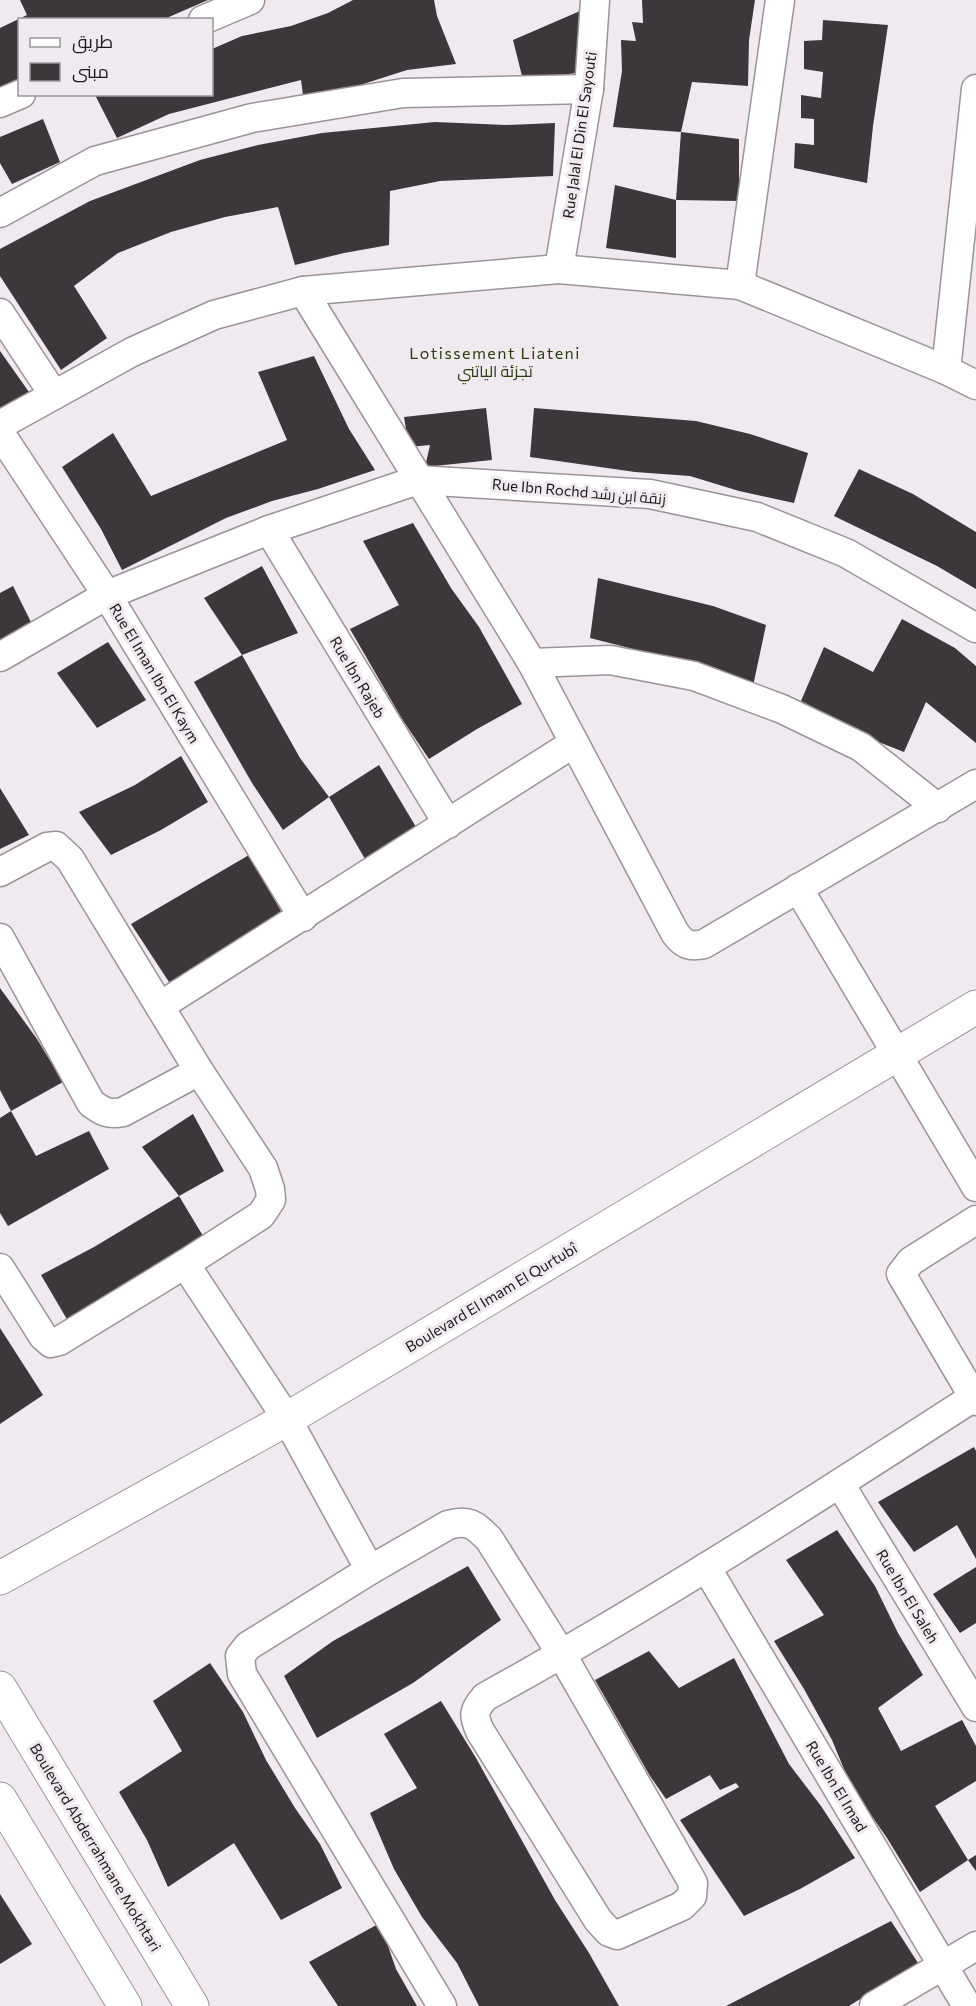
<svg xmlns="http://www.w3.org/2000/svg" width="976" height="2006" viewBox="0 0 976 2006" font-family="Commissioner,Cairo,sans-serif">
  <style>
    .building { fill: #3d373c }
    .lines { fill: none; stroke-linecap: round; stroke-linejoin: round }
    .minor-casing { stroke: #9a9398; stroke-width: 31 }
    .tertiary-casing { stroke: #9a9398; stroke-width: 35 }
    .secondary-casing { stroke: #9a9398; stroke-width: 35 }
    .minor { stroke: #fff; stroke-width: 28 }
    .tertiary { stroke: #fff; stroke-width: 33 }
    .secondary { stroke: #fff; stroke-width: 33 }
    .labels { text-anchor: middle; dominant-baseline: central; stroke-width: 6; stroke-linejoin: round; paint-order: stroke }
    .street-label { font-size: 15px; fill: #1c191b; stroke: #f0e9ef }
    .neighbourhood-label { font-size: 16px; letter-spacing: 1.5px; fill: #283e0a; stroke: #f0e9ef }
  </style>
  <rect width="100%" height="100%" fill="#f0e9ef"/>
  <g class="building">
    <polygon points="20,0 208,0 162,20 20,20 20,79 0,90 0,28 27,15"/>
    <polygon points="353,0 434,0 437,16 456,64 407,70 304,103 301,80 169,114 117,138 95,95 212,94 212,49 242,36 291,26 328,13"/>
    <polygon points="642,0 755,0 749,40 748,86 692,82 681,132 613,127 622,71 621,40 636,41 632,22 643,23"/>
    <polygon points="580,11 584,72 523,80 513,40"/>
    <polygon points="823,20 888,25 873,126 867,183 794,168 795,143 814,145 814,119 801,118 801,95 821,98 823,72 804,69 804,41 822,40"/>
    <polygon points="43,119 60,162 12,184 0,163 0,137"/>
    <polygon points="435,122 506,125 555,123 553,176 440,181 390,191 389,245 344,253 295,265 278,207 225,217 171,232 118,253 74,286 107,338 61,370 0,276 0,249 90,201 200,160 258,145 322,133"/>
    <polygon points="681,132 739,139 739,201 676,200"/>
    <polygon points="615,185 676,200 676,258 606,248"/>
    <polygon points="0,351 29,392 0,408"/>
    <polygon points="314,356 349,429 375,470 318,489 272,501 226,518 122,570 101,529 62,467 113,433 151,496 287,440 258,372"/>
    <polygon points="486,408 492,460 425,467 430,445 409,447 404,417"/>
    <polygon points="534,408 696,421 750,434 808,453 794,503 739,491 690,476 635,472 530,457"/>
    <polygon points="859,469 913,494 976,532 976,589 937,566 834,516"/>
    <polygon points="413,523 451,588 479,627 522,704 477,729 429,759 402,719 350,629 399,605 363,541"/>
    <polygon points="262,566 298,633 242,655 204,598"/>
    <polygon points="598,578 713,606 766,625 753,686 700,666 590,638"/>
    <polygon points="13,586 33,626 0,642 0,593"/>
    <polygon points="902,619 955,648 976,666 976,743 926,702 904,752 848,730 801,701 824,647 873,672"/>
    <polygon points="108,642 146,700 97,728 57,673"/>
    <polygon points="242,655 300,758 329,797 283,830 252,783 194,682"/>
    <polygon points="181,756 208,802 161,830 111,855 79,812 135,785"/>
    <polygon points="379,765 419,832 365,859 329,797"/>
    <polygon points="0,788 29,835 0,849"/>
    <polygon points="249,855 285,918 228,952 169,982 131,924"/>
    <polygon points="0,988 37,1039 63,1082 11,1111 0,1090"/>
    <polygon points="11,1111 36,1156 89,1131 109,1169 8,1226 0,1213 0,1118"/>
    <polygon points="193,1114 224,1171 179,1196 142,1147"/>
    <polygon points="179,1196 203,1236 68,1321 41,1275 94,1247"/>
    <polygon points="0,1328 43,1395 0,1424"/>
    <polygon points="974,1447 976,1451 976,1559 957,1525 914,1552 878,1502"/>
    <polygon points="837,1530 875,1586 898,1633 923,1675 878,1708 901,1751 962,1720 976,1746 976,1781 935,1806 968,1860 920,1892 887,1838 851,1786 832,1740 804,1689 774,1641 824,1615 786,1560"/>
    <polygon points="468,1566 501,1620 413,1683 317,1738 284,1676 333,1641"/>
    <polygon points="976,1567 976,1623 960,1633 933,1594"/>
    <polygon points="649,1651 679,1688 734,1658 789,1764 821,1806 855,1858 800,1889 744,1916 680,1820 739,1787 736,1783 720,1790 710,1775 666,1799 650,1776 595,1680"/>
    <polygon points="210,1663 243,1712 266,1760 295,1808 320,1844 342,1888 281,1920 234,1843 168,1887 147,1840 119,1792 182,1751 153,1701"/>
    <polygon points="441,1701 476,1758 555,1900 589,1953 619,2006 479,2006 457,1963 422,1917 394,1869 370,1813 417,1788 384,1734"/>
    <polygon points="976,1855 976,1871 968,1860"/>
    <polygon points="0,1894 32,1944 0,1964"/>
    <polygon points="891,1921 918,1963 849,2006 726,2006"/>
    <polygon points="380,1923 396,1969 417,2006 338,2006 309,1962"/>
  </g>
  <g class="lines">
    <g class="minor-casing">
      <g id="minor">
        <polyline points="203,20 250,0"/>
        <polyline points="0,103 21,94"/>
        <polyline points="0,213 95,161 252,118 403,93 589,89"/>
        <polyline points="559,269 589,89 595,0"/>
        <polyline points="740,285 780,0"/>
        <path d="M303 291 532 663 675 933C684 945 690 947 704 944L976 784"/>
        <polyline points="0,313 54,395"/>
        <polyline points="946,370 976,89"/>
        <polyline points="0,425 132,352 214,315 303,291 559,269 740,285 946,370 976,385"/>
        <polyline points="0,433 107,595 303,917"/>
        <polyline points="269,530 448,824"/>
        <polyline points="0,657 107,595 269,530 418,480 650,494 757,517 846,553 976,628"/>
        <polyline points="532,663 610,660 694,676 782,709 861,747 938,808"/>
        <polyline points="0,872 47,847 56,846 70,859 199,1071 263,1168 270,1189 271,1200 261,1215 185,1264 59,1341 51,1343 43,1336 0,1268"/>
        <polyline points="798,888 976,1187"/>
        <path d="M0 938 91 1103C103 1112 109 1115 123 1112L199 1071"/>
        <polyline points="160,1006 574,743"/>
        <polyline points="976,1220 911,1261 901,1274 976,1401"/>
        <polyline points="185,1264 287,1419 370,1570"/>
        <polyline points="840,1484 976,1707"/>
        <polyline points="706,1567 967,2006"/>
        <path d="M442 2006 242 1674 240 1656 248 1646 370 1570 448 1525C469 1519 475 1525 489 1539L562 1655 693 1883 692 1896 682 1906 617 1935 609 1932 598 1920 480 1731C473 1715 473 1711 485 1697 652 1605 813 1501 974 1397"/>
        <polyline points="874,2006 976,1946"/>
      </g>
    </g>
    <g class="tertiary-casing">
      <polyline id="tertiary" points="0,1578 287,1419 976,1007"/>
    </g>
    <g class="secondary-casing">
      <g id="secondary">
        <polyline points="0,1688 192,2006"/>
        <polyline points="0,1799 125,2006"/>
      </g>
    </g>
    <use href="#minor" class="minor"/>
    <use href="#tertiary" class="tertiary"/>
    <use href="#secondary" class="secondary"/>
  </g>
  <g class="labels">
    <g class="street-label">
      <text transform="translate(579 135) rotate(-82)">Rue Jalal El Din El Sayouti</text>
      <text transform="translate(579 491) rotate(5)">Rue Ibn Rochd زنقة ابن رشد</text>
      <text transform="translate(155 673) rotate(59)">Rue El Iman Ibn El Kaym</text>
      <text transform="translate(358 677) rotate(59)">Rue Ibn Rajeb</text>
      <text transform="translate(491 1297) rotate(-31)">Boulevard El Imam El Qurtubî</text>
      <text transform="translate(908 1596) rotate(59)">Rue Ibn El Saleh</text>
      <text transform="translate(837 1786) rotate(59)">Rue Ibn El Imad</text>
      <text transform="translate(96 1847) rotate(59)">Boulevard Abderrahmane Mokhtari</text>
    </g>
    <g class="neighbourhood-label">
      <text x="495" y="352">Lotissement Liateni<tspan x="495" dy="18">تجزئة الياتني</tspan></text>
    </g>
  </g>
  <rect x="18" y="18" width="195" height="78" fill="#f0e9ef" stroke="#9b969a" stroke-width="1.5"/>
  <rect x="30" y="38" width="30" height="9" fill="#ffffff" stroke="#9b969a" stroke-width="1.5"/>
  <text x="72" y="48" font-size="18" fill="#1c191b">طريق</text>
  <rect x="30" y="63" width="30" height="18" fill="#3d373c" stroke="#9b969a" stroke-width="1.5"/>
  <text x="72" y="78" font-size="18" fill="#1c191b">مبنى</text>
</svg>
